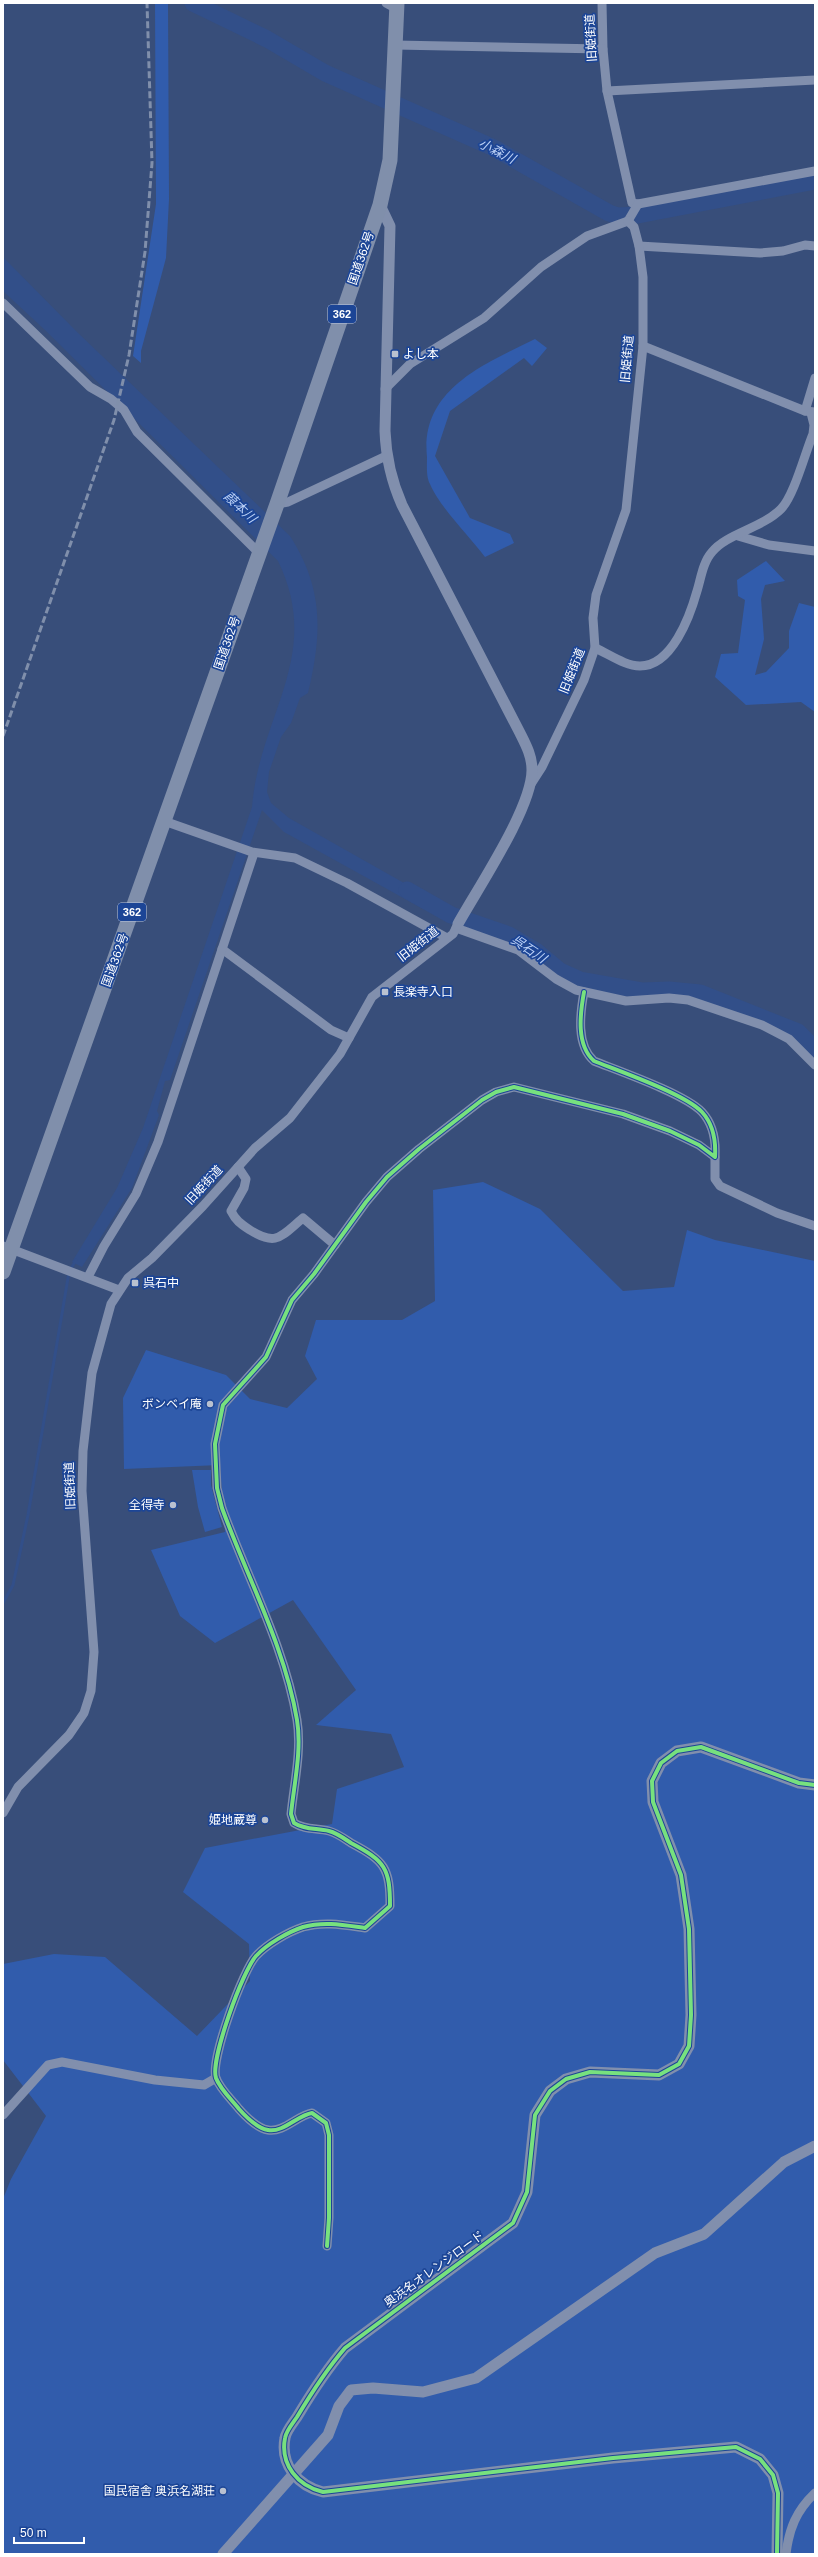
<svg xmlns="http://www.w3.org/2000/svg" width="818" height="2557" viewBox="0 0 818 2557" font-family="Helvetica,'Noto Sans JP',sans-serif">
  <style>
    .green { fill: #315cac }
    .water { fill: #324f89 }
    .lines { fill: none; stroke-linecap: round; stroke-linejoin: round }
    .stream { stroke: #324f89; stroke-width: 3 }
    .river { stroke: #324f89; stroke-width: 17 }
    .minor { stroke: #818fad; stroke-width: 9 }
    .tertiary { stroke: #818fad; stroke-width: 11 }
    .trunk { stroke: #808fab; stroke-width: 15 }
    .rail { stroke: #808fab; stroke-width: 3; stroke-dasharray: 7 3; stroke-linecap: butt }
    .cycleway-casing { stroke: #1c4596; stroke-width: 6 }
    .cycleway { stroke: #77e17e; stroke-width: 4 }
    .poi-dot { fill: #b9c1d0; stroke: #1c4596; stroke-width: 1.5 }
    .labels { text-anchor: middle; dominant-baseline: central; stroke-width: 3.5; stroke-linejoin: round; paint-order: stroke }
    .shield { fill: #1c4596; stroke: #bbc7e0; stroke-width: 1 }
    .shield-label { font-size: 11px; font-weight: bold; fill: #fff }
    .street-label { font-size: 12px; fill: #fff; stroke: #1c4596 }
    .poi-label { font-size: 12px; fill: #fff; stroke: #1c4596; text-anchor: end }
    .water-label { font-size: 13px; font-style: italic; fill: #bcd1f6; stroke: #1c4596 }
  </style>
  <rect width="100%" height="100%" fill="#384e7a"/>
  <g class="green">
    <polygon points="155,3 168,3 169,199 166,258 141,351 141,363 133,356 156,204"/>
    <path d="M535 339 547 348 532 366 524 358 450 411 435 456 470 518 510 534 514 543 485 557C469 536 439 506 430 484 426 477 427 465 427 457 420 389 485 364 535 339Z"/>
    <polygon points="766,561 785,581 765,585 761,599 764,639 755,675 766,672 789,648 789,631 799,603 815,607 815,712 801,702 746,705 715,677 721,654 738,653 745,600 738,596 737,580"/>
    <polygon points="483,1182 540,1209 623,1291 674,1287 687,1230 715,1240 815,1261 815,2554 3,2554 3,2199 11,2179 46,2116 3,2060 3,1964 54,1954 105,1957 197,2036 250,1981 249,1944 183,1892 205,1848 332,1824 337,1789 404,1767 391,1734 316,1725 356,1690 293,1600 215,1643 180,1616 151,1550 225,1532 220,1465 124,1469 123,1398 146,1350 226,1375 250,1399 287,1408 317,1379 305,1356 316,1320 402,1320 435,1301 433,1190"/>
    <polygon points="192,1470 211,1470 211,1485 222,1527 205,1532 198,1507"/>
  </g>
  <path class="water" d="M3 257 77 332 290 536C324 589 322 634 308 693L300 698 291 723 281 737 269 772 267 792 271 803 289 818 427 896 425 910 284 832 262 810 170 1080 165 1081 157 1111 159 1115 132 1188 82 1267 72 1262 117 1188 143 1128 252 807C259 716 324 655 278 561L45 330 3 291Z"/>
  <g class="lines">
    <polyline class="stream" points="3,1603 13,1585 28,1515 69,1272 76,1260"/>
    <g class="river">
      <polyline points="193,3 267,39 325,73 494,148 609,213 618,216 638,215 815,181"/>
      <polyline points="407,890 451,915 509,935 536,951 560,971 580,980 643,991 669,990 700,993 798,1032 815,1049"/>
    </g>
    <g class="minor">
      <polyline points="386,3 397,9"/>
      <polyline points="602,3 603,49 607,91 632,203 638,204 815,171"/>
      <polyline points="395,45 603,49"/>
      <polyline points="607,91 815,80"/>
      <polyline points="628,221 638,204"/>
      <polyline points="639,246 760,253 783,251 805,245 815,246"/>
      <polyline points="3,303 90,387 111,399 124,410 137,432 259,553"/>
      <polyline points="643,346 805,411 815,412"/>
      <polyline points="385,389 410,364 484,318 541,267 587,236 628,221"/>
      <polyline points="805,411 815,378"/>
      <polyline points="277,504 288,502 386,456"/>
      <polyline points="738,536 769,545 815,551"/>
      <path d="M595 648C609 654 625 666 640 666 672 666 690 616 697 591 701 578 703 562 712 552 726 534 762 528 781 509 794 496 805 453 813 434L814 425 811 413"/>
      <polyline points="531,784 542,767 584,680 595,648 593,618 596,595 626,510 643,346 643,277 639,246 634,227 628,221"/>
      <polyline points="164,821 252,852 295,858 347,883 447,938"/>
      <polyline points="456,928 518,950 556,979 576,990 626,1001 669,998 688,1000 762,1025 789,1039 815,1065"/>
      <polyline points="222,949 331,1030 349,1038"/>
      <polyline points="715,1157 715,1179 720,1186 777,1213 815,1226"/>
      <path d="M238 1167 246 1179 244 1188 231 1211C236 1221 241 1224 250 1230 277 1247 281 1236 303 1218L335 1245"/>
      <polyline points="3,1246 119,1290"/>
      <polyline points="88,1277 104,1246 136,1194 158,1142 254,853"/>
      <polyline points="3,1813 18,1787 69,1735 84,1713 91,1691 94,1652 82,1491 83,1451 92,1373 111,1304 128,1278 152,1258 203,1206 255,1148 290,1118 340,1054 372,997 453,934 458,924"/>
      <polyline points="3,2115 48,2065 62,2062 155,2080 204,2085 216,2078"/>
      <path d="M327 2246 329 2218V2135L326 2123 312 2113C298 2115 283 2133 268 2130 257 2128 247 2118 239 2109 232 2100 220 2089 216 2078 210 2060 243 1970 256 1956 267 1944 288 1932 303 1927 324 1921 344 1925 365 1928L390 1906C390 1868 385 1861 351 1843 345 1839 337 1833 329 1831 316 1828 305 1830 294 1823L291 1814C294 1784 302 1750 297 1720 285 1647 247 1577 222 1508L217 1488 215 1444 223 1405 266 1357 292 1300 314 1274 366 1202 387 1177 419 1149 482 1100 496 1092 514 1087 623 1114 670 1131 699 1145 715 1157C716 1141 713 1124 702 1112 685 1094 619 1071 594 1061 576 1045 580 1014 584 992"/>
      <path d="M786 2554C789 2529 796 2511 815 2493"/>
    </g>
    <g class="tertiary">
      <path d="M380 205 390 226 385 431C386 458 391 480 402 505L520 733C526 745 532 756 532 770 532 808 478 888 458 924"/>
      <polyline points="223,2554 328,2435 339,2406 351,2390 373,2388 423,2392 476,2378 655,2253 704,2234 784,2162 815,2146"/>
      <path d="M777 2554 778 2493 773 2475 760 2459 736 2447 613 2458 323 2492C298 2486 280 2465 285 2438 286 2431 293 2423 297 2417 312 2392 326 2370 345 2348L513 2223 527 2192 535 2115 550 2091 566 2079 590 2072 659 2075 679 2064 689 2046 691 2015 689 1929 681 1875 653 1802 652 1781 661 1763 677 1751 701 1747 799 1783 815 1785"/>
    </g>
    <polyline class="trunk" points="3,1272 277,504 380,205 390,160 397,3"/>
    <polyline class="rail" points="3,736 114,420 129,355 145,252 152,163 147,3"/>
    <g class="cycleway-casing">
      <g id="cycleway">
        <path d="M327 2246 329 2218V2135L326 2123 312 2113C298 2115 283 2133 268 2130 257 2128 247 2118 239 2109 232 2100 220 2089 216 2078 210 2060 243 1970 256 1956 267 1944 288 1932 303 1927 324 1921 344 1925 365 1928L390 1906C390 1868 385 1861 351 1843 345 1839 337 1833 329 1831 316 1828 305 1830 294 1823L291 1814C294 1784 302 1750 297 1720 285 1647 247 1577 222 1508L217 1488 215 1444 223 1405 266 1357 292 1300 314 1274 366 1202 387 1177 419 1149 482 1100 496 1092 514 1087 623 1114 670 1131 699 1145 715 1157C716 1141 713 1124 702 1112 685 1094 619 1071 594 1061 576 1045 580 1014 584 992"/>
        <path d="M777 2554 778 2493 773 2475 760 2459 736 2447 613 2458 323 2492C298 2486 280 2465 285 2438 286 2431 293 2423 297 2417 312 2392 326 2370 345 2348L513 2223 527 2192 535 2115 550 2091 566 2079 590 2072 659 2075 679 2064 689 2046 691 2015 689 1929 681 1875 653 1802 652 1781 661 1763 677 1751 701 1747 799 1783 815 1785"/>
      </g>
    </g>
    <use href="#cycleway" class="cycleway"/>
  </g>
  <g class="poi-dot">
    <rect x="391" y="350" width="8" height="8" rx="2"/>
    <rect x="381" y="988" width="8" height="8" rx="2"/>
    <rect x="131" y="1279" width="8" height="8" rx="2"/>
    <circle cx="210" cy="1404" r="4"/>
    <circle cx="173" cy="1505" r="4"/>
    <circle cx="265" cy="1820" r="4"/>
    <circle cx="223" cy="2491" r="4"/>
  </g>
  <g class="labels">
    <g class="shield">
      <rect x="328" y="305" width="28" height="18" rx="3"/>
      <rect x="118" y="903" width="28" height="18" rx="3"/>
    </g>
    <g class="shield-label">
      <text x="342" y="314">362</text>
      <text x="132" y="912">362</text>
    </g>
    <g class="street-label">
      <text transform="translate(591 38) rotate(-93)">旧姫街道</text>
      <text transform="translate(361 258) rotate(-71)">国道362号</text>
      <text transform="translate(627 359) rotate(-85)">旧姫街道</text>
      <text transform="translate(227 643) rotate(-71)">国道362号</text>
      <text transform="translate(572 671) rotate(-68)">旧姫街道</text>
      <text transform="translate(418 944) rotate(-38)">旧姫街道</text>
      <text transform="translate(115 960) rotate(-70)">国道362号</text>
      <text transform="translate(204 1185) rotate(-47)">旧姫街道</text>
      <text transform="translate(70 1486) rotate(-92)">旧姫街道</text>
      <text transform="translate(434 2269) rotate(-36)">奥浜名オレンジロード</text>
    </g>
    <g class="poi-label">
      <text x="403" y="354" text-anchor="start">よし本</text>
      <text x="393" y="992" text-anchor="start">長楽寺入口</text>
      <text x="143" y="1283" text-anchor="start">呉石中</text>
      <text x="202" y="1404">ボンベイ庵</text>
      <text x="165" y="1505">全得寺</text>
      <text x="257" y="1820">姫地蔵尊</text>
      <text x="215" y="2491">国民宿舎 奥浜名湖荘</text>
    </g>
    <g class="water-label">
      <text transform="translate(497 151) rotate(27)">小森川</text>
      <text transform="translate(240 507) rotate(43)">葭本川</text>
      <text transform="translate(529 949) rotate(34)">呉石川</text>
    </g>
  </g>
  <rect width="818" height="2557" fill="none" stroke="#ffffff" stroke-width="8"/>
  <path d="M14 2537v6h70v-6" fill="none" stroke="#ffffff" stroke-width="2"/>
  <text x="20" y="2537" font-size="12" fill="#ffffff" stroke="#1c4596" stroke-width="3" paint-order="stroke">50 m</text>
</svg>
